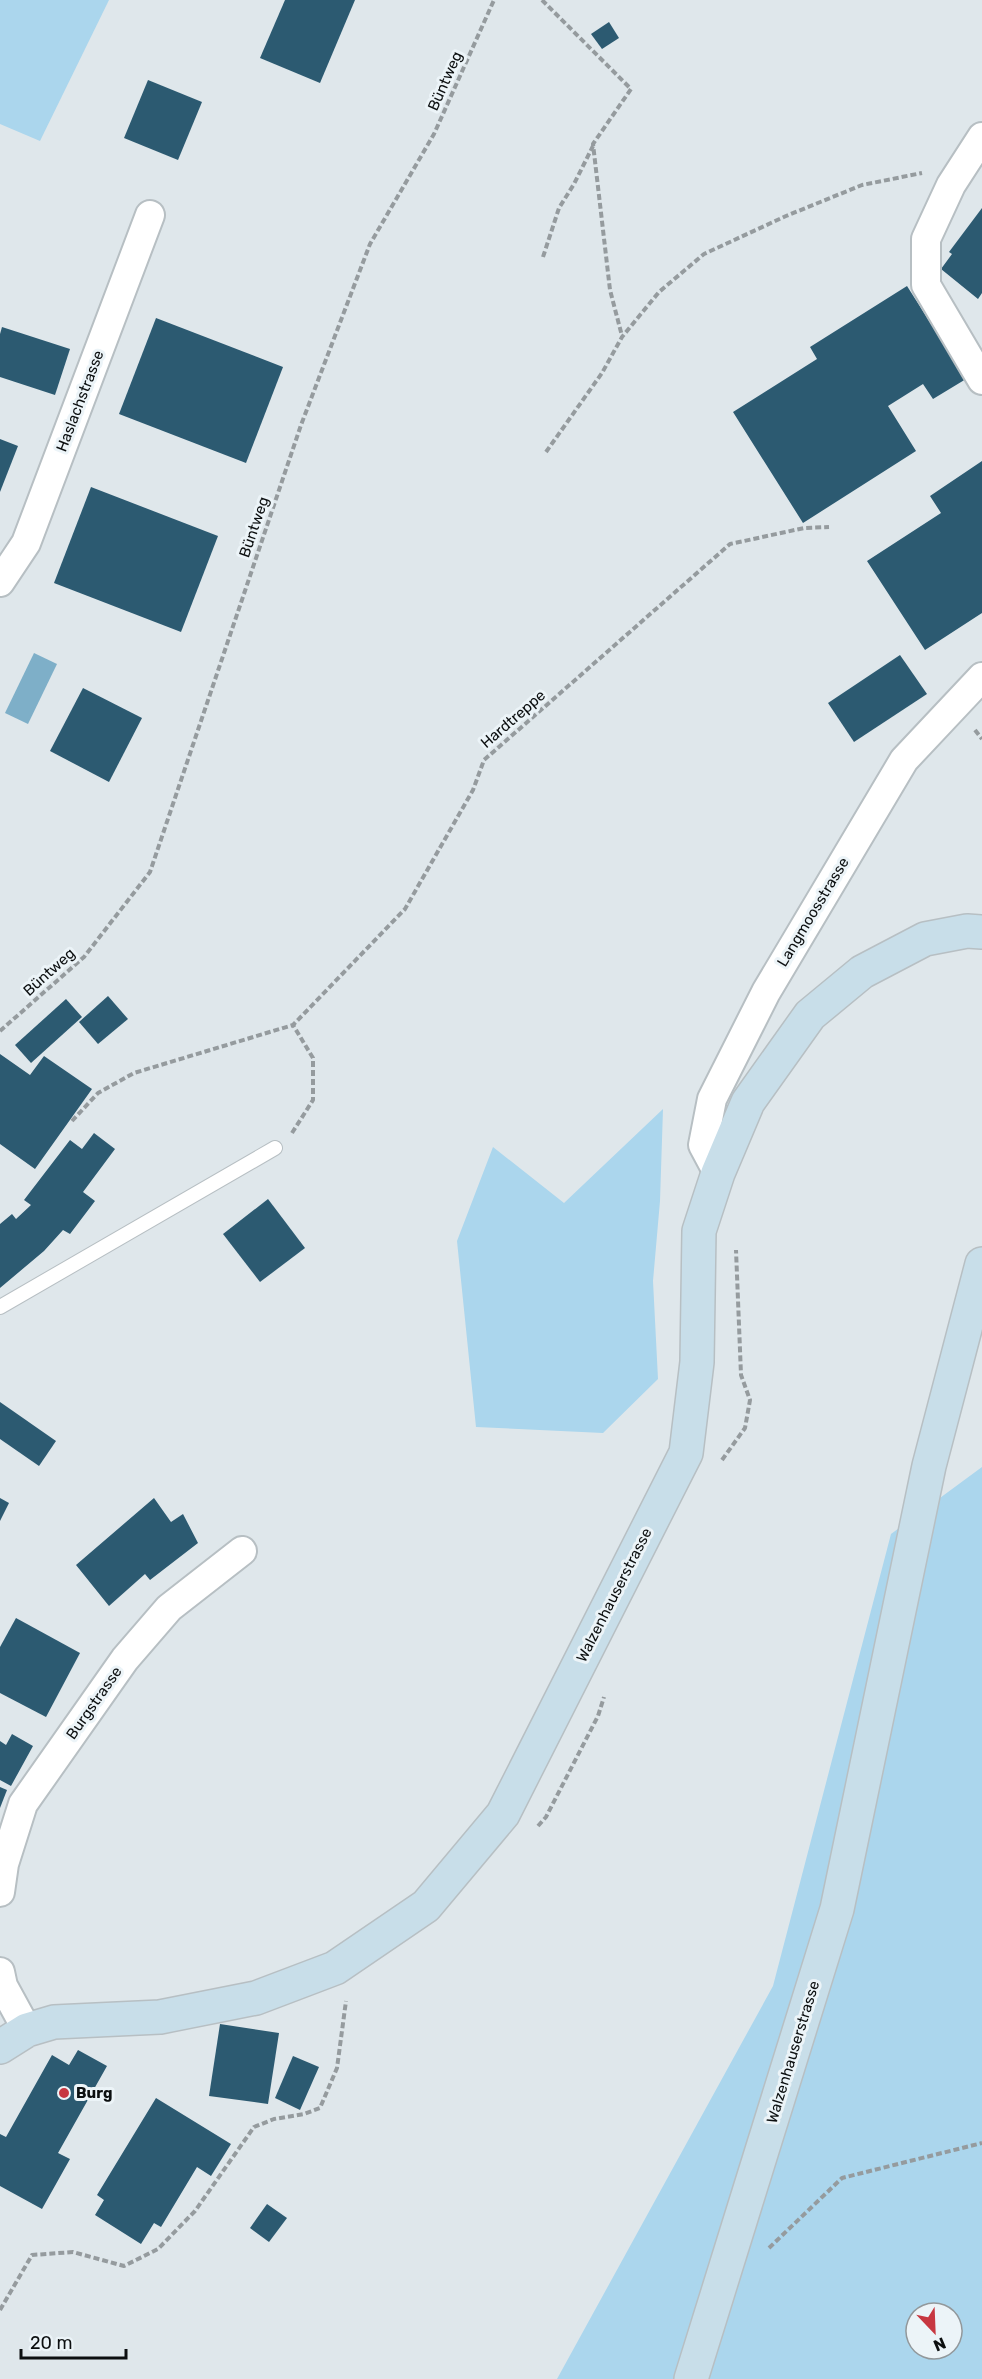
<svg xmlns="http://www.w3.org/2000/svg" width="982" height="2379" viewBox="0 0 982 2379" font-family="Rubik,sans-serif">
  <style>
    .green { fill: #abd6ed; fill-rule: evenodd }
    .water { fill: #7eafc8 }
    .building { fill: #2c5a71 }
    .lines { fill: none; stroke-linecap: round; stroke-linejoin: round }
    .lane-casing { stroke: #b7bfc3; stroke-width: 16 }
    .street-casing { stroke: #b7bfc3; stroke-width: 32 }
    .secondary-casing { stroke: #b7bfc3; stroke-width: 36 }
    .path { stroke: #959b9e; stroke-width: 4; stroke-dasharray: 6 3; stroke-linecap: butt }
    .lane { stroke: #fff; stroke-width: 14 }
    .street { stroke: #fff; stroke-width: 28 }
    .secondary { stroke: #c8dee9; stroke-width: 33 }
    .poi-dot { fill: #c73741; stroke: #ecf4f8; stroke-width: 2 }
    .labels { text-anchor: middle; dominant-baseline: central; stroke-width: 6; stroke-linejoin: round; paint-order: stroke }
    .street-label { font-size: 15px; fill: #0c0f10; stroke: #ecf4f8 }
    .poi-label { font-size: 15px; font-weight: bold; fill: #0c0f10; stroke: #ecf4f8; text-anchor: start }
  </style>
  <rect width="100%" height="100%" fill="#dfe7eb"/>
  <g class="green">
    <polygon points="0,0 109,0 40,141 0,124"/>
    <polygon points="663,1109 660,1201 653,1281 658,1379 603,1433 476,1427 457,1241 493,1147 564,1203"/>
    <path d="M982 1467V2379H557L773 1986 891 1534ZM916 2313H952V2349H916Z"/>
  </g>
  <polygon class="water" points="34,653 57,664 28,724 5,713"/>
  <g class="building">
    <polygon points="285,0 355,0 320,83 260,58"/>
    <polygon points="609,22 619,38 602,49 591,34"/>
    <polygon points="148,80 202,102 178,160 124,138"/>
    <polygon points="982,208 982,293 978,299 941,269 952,254 949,252"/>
    <polygon points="907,286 966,379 933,399 923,384 888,406 916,451 803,523 733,412 817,359 810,347"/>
    <polygon points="156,318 283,367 246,463 119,414"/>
    <polygon points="2,327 70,349 55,395 0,377 0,334"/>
    <polygon points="0,439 18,446 0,492"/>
    <polygon points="982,461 982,613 925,650 867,561 941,513 930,496"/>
    <polygon points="91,487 218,536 181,632 54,583"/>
    <polygon points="900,655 927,694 854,742 828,703"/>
    <polygon points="83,688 142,718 109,782 50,751"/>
    <polygon points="108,996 128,1019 98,1044 79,1022"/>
    <polygon points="66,999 82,1017 31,1063 15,1045"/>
    <polygon points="0,1054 30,1075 44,1056 92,1089 35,1169 0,1144"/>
    <polygon points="94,1133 115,1149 83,1192 95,1201 70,1234 63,1230 44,1251 0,1288 0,1224 12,1214 16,1219 31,1205 24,1200 70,1140 82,1149"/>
    <polygon points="268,1199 305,1248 260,1282 223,1234"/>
    <polygon points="0,1402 56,1441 39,1466 0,1439"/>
    <polygon points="0,1498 9,1503 0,1521"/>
    <polygon points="154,1498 171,1522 183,1514 198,1543 150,1580 145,1574 109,1606 76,1565"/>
    <polygon points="16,1618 80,1653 46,1717 0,1693 0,1647"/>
    <polygon points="12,1734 33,1746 11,1786 0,1780 0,1741 6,1745"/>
    <polygon points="0,1787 7,1790 0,1808"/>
    <polygon points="220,2024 279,2033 268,2104 209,2096"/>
    <polygon points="78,2050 107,2066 58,2153 70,2159 42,2209 0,2186 0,2134 6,2137 52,2055 69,2065"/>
    <polygon points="293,2056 319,2067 300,2110 275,2098"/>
    <polygon points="156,2098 231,2144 211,2176 197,2167 161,2227 154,2223 141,2244 95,2215 104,2200 97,2195"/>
    <polygon points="267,2204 287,2218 269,2242 250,2228"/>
  </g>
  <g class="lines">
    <g class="lane-casing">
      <polyline id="lane" points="0,1307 275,1148"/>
    </g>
    <g class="street-casing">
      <g id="street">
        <polyline points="982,137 951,185 926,239 926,285 982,380"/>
        <polyline points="0,582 26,543 150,215"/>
        <polyline points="718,1173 703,1145 712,1099 766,992 904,760 982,677"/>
        <polyline points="0,1892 4,1864 23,1804 125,1659 169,1608 242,1551"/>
        <polyline points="0,1972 3,1986 27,2030"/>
      </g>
    </g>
    <g class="secondary-casing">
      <g id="secondary">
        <polyline points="0,2047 27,2030 54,2022 160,2017 256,1998 335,1968 426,1906 503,1814 686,1453 697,1362 699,1231 718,1173 748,1102 810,1015 862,972 925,939 967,931 982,932"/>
        <polyline points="691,2379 837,1909 929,1466 982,1264"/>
      </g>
    </g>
    <g class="path">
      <polyline points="542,0 631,89 593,144 610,290 622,336"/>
      <polyline points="543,257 559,208 574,184 593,146"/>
      <polyline points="546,452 602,373 622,337 659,292 704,254 786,216 862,185 922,173"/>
      <polyline points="975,730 982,739"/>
      <polyline points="0,1031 84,957 150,872 301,425 370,244 434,134 494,0"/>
      <polyline points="72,1121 98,1093 134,1073 293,1025 405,909 473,790 484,760 730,544 804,528 829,527"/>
      <polyline points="292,1133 313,1100 313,1058 293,1025"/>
      <polyline points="722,1460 745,1428 750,1400 741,1375 736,1250"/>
      <polyline points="538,1826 546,1817 598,1716 604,1697"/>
      <polyline points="769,2248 842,2178 982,2143"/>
      <polyline points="0,2310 32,2255 73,2252 124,2266 158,2249 195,2211 254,2127 274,2119 304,2114 320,2108 337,2068 346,2001"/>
    </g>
    <use href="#lane" class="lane"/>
    <use href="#street" class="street"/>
    <use href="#secondary" class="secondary"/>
  </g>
  <circle class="poi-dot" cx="64" cy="2093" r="6"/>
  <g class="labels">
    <g class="street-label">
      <text transform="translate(445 81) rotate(-66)">Büntweg</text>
      <text transform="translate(80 401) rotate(-69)">Haslachstrasse</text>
      <text transform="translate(254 527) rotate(-71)">Büntweg</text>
      <text transform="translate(513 719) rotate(-41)">Hardtreppe</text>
      <text transform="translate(813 912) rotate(-59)">Langmoosstrasse</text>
      <text transform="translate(49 972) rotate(-42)">Büntweg</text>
      <text transform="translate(614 1595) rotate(-63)">Walzenhauserstrasse</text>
      <text transform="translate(94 1703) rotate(-55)">Burgstrasse</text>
      <text transform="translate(793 2052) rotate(-73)">Walzenhauserstrasse</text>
    </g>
    <g class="poi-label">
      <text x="76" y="2093">Burg</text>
    </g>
  </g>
  <g transform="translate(934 2331) rotate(157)"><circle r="28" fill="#ecf4f8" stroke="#92989b" stroke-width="1.5"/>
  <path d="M0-4.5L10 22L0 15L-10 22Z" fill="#c73741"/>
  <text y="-9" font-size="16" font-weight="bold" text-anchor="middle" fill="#0c0f10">N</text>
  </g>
  <path d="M21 2349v9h105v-9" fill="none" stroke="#0c0f10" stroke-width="3"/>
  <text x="30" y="2349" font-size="18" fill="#0c0f10" stroke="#ecf4f8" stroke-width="4.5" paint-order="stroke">20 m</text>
</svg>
